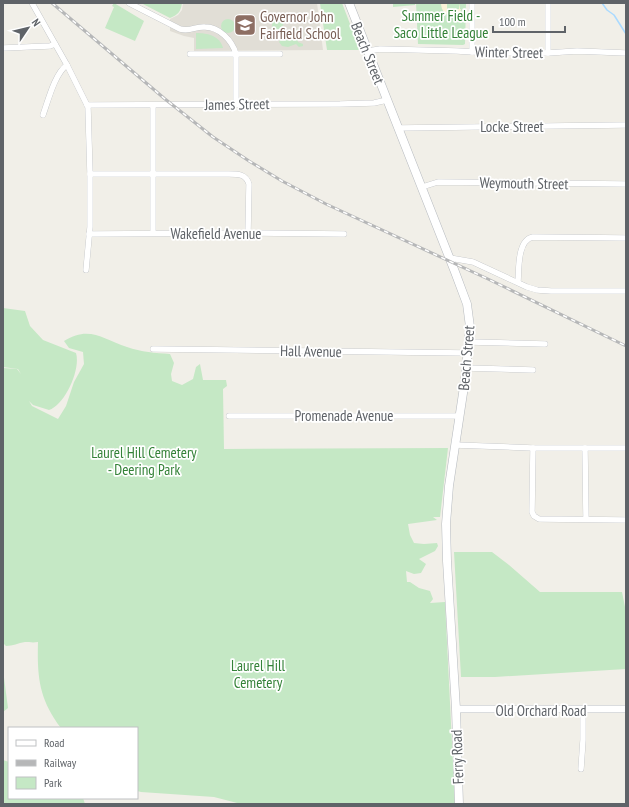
<svg xmlns="http://www.w3.org/2000/svg" width="629" height="807" viewBox="0 0 629 807" font-family="'PT Sans Narrow',sans-serif">
  <style>
    .education { fill: #e1ded6 }
    .green { fill: #c5e8c5 }
    .sand { fill: #fbf3d9 }
    .lines { fill: none; stroke-linecap: round; stroke-linejoin: round }
    .stream { stroke: #aadaff; stroke-width: 1.5 }
    .minor-casing { stroke: #b5b8bc; stroke-width: 6 }
    .tertiary-casing { stroke: #b5b8bc; stroke-width: 8 }
    .secondary-casing { stroke: #b6babf; stroke-width: 9 }
    .minor { stroke: #fff; stroke-width: 5.5 }
    .tertiary { stroke: #fff; stroke-width: 7 }
    .secondary { stroke: #fff; stroke-width: 8 }
    .rail-casing { stroke: #b6b7b8; stroke-width: 3 }
    .rail { stroke: #fff; stroke-width: 1.5; stroke-dasharray: 4.5; stroke-linecap: butt }
    .labels { text-anchor: middle; dominant-baseline: central; stroke-width: 3.5; stroke-linejoin: round; paint-order: stroke }
    .park-label { font-size: 15px; fill: #348238; stroke: #fff }
    .education-label { font-size: 15px; fill: #785e54; stroke: #fff; text-anchor: start }
    .street-label { font-size: 15px; fill: #5f6368; stroke: #fff }
  </style>
  <rect width="100%" height="100%" fill="#f1efe8"/>
  <polygon class="education" points="183,3 317,3 323,50 194,51 194,38 184,36 170,31 170,19 178,15 182,10"/>
  <g class="green">
    <polygon points="114,3 144,21 135,41 105,28 114,7 112,6"/>
    <path d="M141 3H182C181 11 178 15 170 18Z"/>
    <polygon points="320,3 342,3 360,50 327,50"/>
    <polygon points="393,3 415,3 415,5 393,7"/>
    <polygon points="416,3 466,3 465,44 463,45 418,44"/>
    <polygon points="272,13 281,13 285,21 281,29 276,30 272,28"/>
    <circle cx="228" cy="26" r="7"/>
    <polygon points="298,29 300,32 297,38 298,42 303,44 303,46 299,47 296,44 288,47 282,46 279,42 281,38 286,35 293,36 295,31"/>
    <path d="M196 33C208 33 220 36 223 48L196 49Z"/>
    <path d="M3 308 25 311 30 326 43 340 76 353C81 369 65 405 49 410L33 405 29 401 32 406 58 419 66 406 74 382 84 364 83 352 69 348 64 341C89 325 103 339 127 347 141 352 156 353 170 354L174 363 171 374 172 381 182 385 193 379 196 367 200 364 203 380H226L227 386 223 389 224 449 448 448 440 517H433L437 520 408 524 410 535 414 543 424 544 437 543 438 546 435 551 419 559 426 564 421 573 414 574 406 571 407 582H410L419 588 430 591 433 599 430 603 445 602 455 804H241L214 797 141 792 137 791V728H61C39 699 37 677 38 642 32 643 30 642 25 642 18 643 13 646 6 646L3 643V368L17 369 21 374 24 386 21 374 18 369 3 367Z"/>
    <polygon points="454,552 492,552 509,565 540,592 622,592 626,612 626,669 495,677 461,677"/>
    <polygon points="3,670 8,708 3,712"/>
    <polygon points="3,760 9,762 9,798 83,798 85,804 3,804"/>
  </g>
  <path class="sand" d="M441 3H447V9L448 10 459 9 460 3V9H461L460 13 454 16C446 16 441 11 441 3Z"/>
  <g class="lines">
    <polyline class="stream" points="602,3 607,10 614,15 626,34"/>
    <g class="minor-casing">
      <g id="minor">
        <polyline points="32,3 67,65 88,107 90,174 90,227 86,270"/>
        <path d="M129 3 180 29C191 32 195 26 205 27 219 27 232 40 236 54V104"/>
        <polyline points="3,48 50,46 55,44"/>
        <polyline points="368,51 380,49 457,51 490,53 548,53 577,51 626,53"/>
        <polyline points="472,52 472,3"/>
        <polyline points="548,53 548,3"/>
        <polyline points="190,54 280,54"/>
        <polyline points="87,105 340,104 374,103 387,100"/>
        <polyline points="153,105 153,233"/>
        <path d="M43 115C48 101 55 73 67 65"/>
        <polyline points="398,128 626,125"/>
        <path d="M90 174H229C238 174 246 174 249 184L248 233"/>
        <polyline points="422,187 438,182 626,184"/>
        <polyline points="89,234 248,233 344,234"/>
        <polyline points="450,258 473,262 527,287 537,290 551,291 626,291"/>
        <path d="M518 282C519 270 517 240 533 237L626 238"/>
        <polyline points="469,342 545,344"/>
        <polyline points="153,349 468,353"/>
        <polyline points="466,368 533,370"/>
        <polyline points="229,416 459,416"/>
        <polyline points="455,445 533,448 626,448"/>
        <polyline points="533,448 532,512 534,516 539,519 626,520"/>
        <polyline points="585,448 586,519"/>
        <polyline points="581,769 583,740 583,710"/>
      </g>
    </g>
    <g class="tertiary-casing">
      <polyline id="tertiary" points="456,709 626,709"/>
    </g>
    <g class="secondary-casing">
      <polyline id="secondary" points="349,3 455,272 467,304 470,327 465,380 449,486 446,524 447,561 456,709 459,804"/>
    </g>
    <use href="#minor" class="minor"/>
    <use href="#tertiary" class="tertiary"/>
    <use href="#secondary" class="secondary"/>
    <g class="rail-casing">
      <polyline id="rail" points="52,3 165,99 213,137 249,161 282,181 326,204 488,279 626,346"/>
    </g>
    <use href="#rail" class="rail"/>
  </g>
  <defs>
    <g id="school-square" transform="scale(1.15)"><rect x="-9" y="-9" width="18" height="18" rx="4" fill="#8d6e63" stroke="#fff"/><path d="M0-5L7-2L0 1L-7-2ZM-4 1L0 2.5L4 1V4Q0 6-4 4Z" fill="#fff"/></g>
  </defs>
  <g fill-rule="evenodd">
    <use href="#school-square" x="245" y="25"/>
  </g>
  <g class="labels">
    <g class="park-label">
      <text x="441" y="15">Summer Field -<tspan x="441" dy="17">Saco Little League</tspan></text>
      <text x="144" y="452">Laurel Hill Cemetery<tspan x="144" dy="17">- Deering Park</tspan></text>
      <text x="258" y="665">Laurel Hill<tspan x="258" dy="17">Cemetery</tspan></text>
    </g>
    <g class="education-label">
      <text x="260" y="16">Governor John<tspan x="260" dy="17">Fairfield School</tspan></text>
    </g>
    <g class="street-label">
      <text transform="translate(509 52) rotate(1)">Winter Street</text>
      <text transform="translate(368 53) rotate(68)">Beach Street</text>
      <text transform="translate(237 104) rotate(-1)">James Street</text>
      <text x="512" y="126">Locke Street</text>
      <text transform="translate(524 183) rotate(1)">Weymouth Street</text>
      <text x="216" y="233">Wakefield Avenue</text>
      <text transform="translate(311 351) rotate(1)">Hall Avenue</text>
      <text transform="translate(466 358) rotate(-85)">Beach Street</text>
      <text x="344" y="415">Promenade Avenue</text>
      <text x="541" y="710">Old Orchard Road</text>
      <text transform="translate(457 757) rotate(-92)">Ferry Road</text>
    </g>
  </g>
  <rect width="629" height="807" fill="none" stroke="#5f6368" stroke-width="8"/>
  <rect x="8" y="727" width="130" height="72" fill="#ffffff" stroke="#bfc1c3"/>
  <rect x="16" y="740" width="20" height="6" fill="#ffffff" stroke="#bfc1c3"/>
  <text x="44" y="747" font-size="12" fill="#5f6368">Road</text>
  <rect x="16" y="760" width="20" height="6" fill="#b6b7b8" stroke="#bfc1c3"/>
  <text x="44" y="767" font-size="12" fill="#5f6368">Railway</text>
  <rect x="16" y="777" width="20" height="12" fill="#c5e8c5" stroke="#bfc1c3"/>
  <text x="44" y="787" font-size="12" fill="#5f6368">Park</text>
  <g transform="translate(28 28) rotate(55)" stroke="#ffffff" stroke-width="3" paint-order="stroke">
  <path d="M0-3L7 15L0 10L-7 15Z" fill="#5f6368"/>
  <text y="-6" font-size="11" font-weight="bold" text-anchor="middle" fill="#5f6368">N</text>
  </g>
  <path d="M493 26v6h72v-6" fill="none" stroke="#5f6368" stroke-width="2"/>
  <text x="499" y="26" font-size="12" fill="#5f6368" stroke="#ffffff" stroke-width="3" paint-order="stroke">100 m</text>
</svg>
